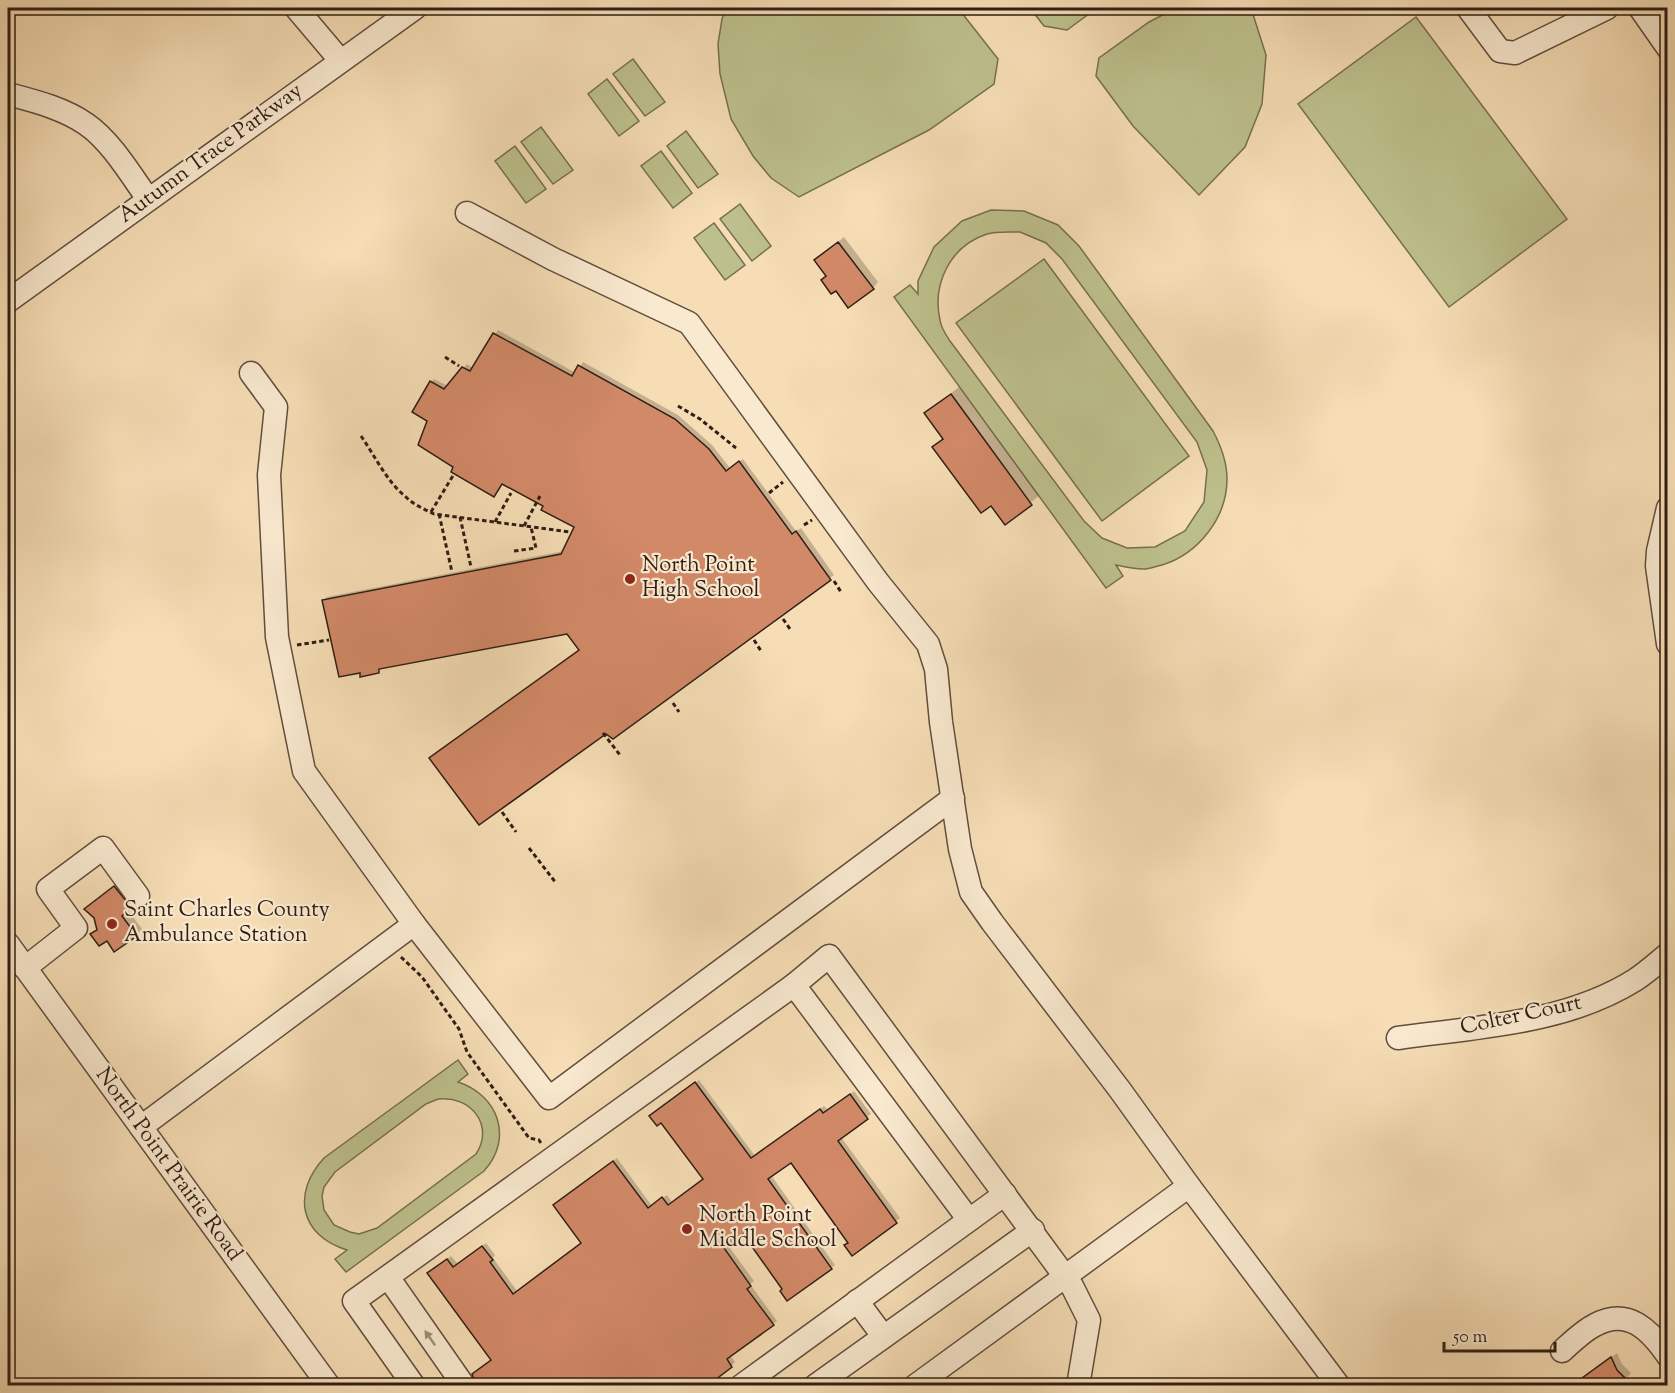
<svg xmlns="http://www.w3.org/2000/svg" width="1675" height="1393" viewBox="0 0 1675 1393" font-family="'Sorts Mill Goudy',serif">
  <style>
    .green { fill: #bdc08c; stroke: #766f50; stroke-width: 1.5; fill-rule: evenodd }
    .shadow { fill: #0003 }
    .building { fill: #d28968; stroke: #2f1e15; stroke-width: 1.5 }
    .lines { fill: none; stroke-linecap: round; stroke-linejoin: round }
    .minor-casing { stroke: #614e3d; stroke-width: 25 }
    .path { stroke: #2f1e15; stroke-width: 3; stroke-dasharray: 4.5 3; stroke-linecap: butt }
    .minor { stroke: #f9e9cf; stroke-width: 22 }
    .oneway { fill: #9e8e7b }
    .poi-dot { fill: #8f2418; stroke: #f9e9cf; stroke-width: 2 }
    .labels { text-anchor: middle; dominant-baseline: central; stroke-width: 4.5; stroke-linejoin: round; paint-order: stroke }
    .street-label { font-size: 22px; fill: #2f1e15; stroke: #f9e9cf }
    .poi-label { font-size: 22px; fill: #2f1e15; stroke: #f9e9cf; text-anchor: start }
  </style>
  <rect width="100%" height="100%" fill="#f6ddb5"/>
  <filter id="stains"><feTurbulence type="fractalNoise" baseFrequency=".00333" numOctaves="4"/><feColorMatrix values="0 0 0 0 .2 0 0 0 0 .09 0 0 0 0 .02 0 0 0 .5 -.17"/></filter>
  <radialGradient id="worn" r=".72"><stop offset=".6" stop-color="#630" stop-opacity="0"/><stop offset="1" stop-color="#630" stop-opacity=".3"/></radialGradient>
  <g class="green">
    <polygon points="726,8 958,8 998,59 994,84 929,130 799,197 771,178 753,156 731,119 720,74 718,44 722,19"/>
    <polygon points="1030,8 1097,8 1067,30 1044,26"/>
    <polygon points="1176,8 1251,8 1266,55 1262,104 1245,147 1199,195 1133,126 1096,76 1099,58 1149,22"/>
    <polygon points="1416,17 1567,219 1449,307 1298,104"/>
    <polygon points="633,59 665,102 645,116 613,74"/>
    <polygon points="607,79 639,121 619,136 588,94"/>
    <polygon points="541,127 573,170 553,184 521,142"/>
    <polygon points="686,131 718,174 698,188 667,146"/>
    <polygon points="515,146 546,189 526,203 495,161"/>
    <polygon points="661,151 692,193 673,208 641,166"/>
    <polygon points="740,204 771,246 752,261 720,219"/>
    <path d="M991 210 1024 211 1058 225 1079 246 1213 431C1221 446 1227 461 1227 479 1227 518 1198 554 1162 565 1156 566 1149 569 1144 569 1135 569 1125 567 1116 565L1123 576 1106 588 894 297 910 285 918 294V281L934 247 962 221ZM1020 232 1046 243 1062 259 1197 442 1207 470 1204 502 1185 531 1155 547 1127 548 1102 538 1084 521 950 341C946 335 941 328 940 320 932 284 950 246 987 234 996 231 1010 232 1020 232Z"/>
    <polygon points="714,223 745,265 725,280 694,238"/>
    <polygon points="1044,259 1189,456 1102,521 956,323"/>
    <path d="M458 1060 468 1074 458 1082C498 1095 514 1138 484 1171L346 1272 335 1259 347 1250C299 1235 292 1193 324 1158ZM438 1099C470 1095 495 1125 476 1154L377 1228 359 1234 350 1232 334 1225 324 1210 322 1196 324 1187 335 1172 426 1104Z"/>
  </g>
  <g class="shadow">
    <polygon points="844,237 878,282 873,288 828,276 816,260"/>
    <polygon points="498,330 576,373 583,362 678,415 712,445 730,468 743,459 796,531 801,528 834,575 613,737 606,732 431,758 580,650 568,633 382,668 378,672 324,600 327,597 564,551 577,527 545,505 503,483 455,466 428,420 431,382 434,379 448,386 467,364 473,368"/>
    <polygon points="959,387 1039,496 1005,523 991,504 934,447 944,437 926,413"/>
    <polygon points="121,882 136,900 127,909 142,929 136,935 107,939 92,934 98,928 95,917 86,909"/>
    <polygon points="699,1080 755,1156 824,1106 828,1110 854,1091 871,1114 841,1137 900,1218 852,1254 849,1242 791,1161 771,1175 835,1265 831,1268 784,1289 744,1232 727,1244 754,1281 750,1284 777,1321 730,1355 735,1362 731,1366 700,1377 492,1360 433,1270 451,1256 458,1264 486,1243 495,1255 493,1258 517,1291 583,1243 559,1202 617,1158 652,1206 667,1195 672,1202 704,1179 655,1113"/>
    <polygon points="1617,1353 1622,1364 1631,1373 1626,1379 1576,1383"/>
  </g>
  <g class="building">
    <polygon points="838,242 874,289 848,308 836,291 831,294 821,280 826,276 814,260"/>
    <polygon points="493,333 572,376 578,365 675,419 709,449 726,471 739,461 792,534 796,531 831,580 613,739 606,734 479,825 429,758 579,650 567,634 379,669 379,673 360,677 360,673 339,677 322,600 561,554 574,527 541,510 543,506 502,484 494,497 451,472 453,467 418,445 427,421 412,412 430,381 444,389 462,367 470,371"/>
    <polygon points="951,394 1032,505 1005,525 991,506 981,513 932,447 943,439 924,413"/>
    <polygon points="114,886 131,907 122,916 137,936 114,952 107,941 99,946 90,934 97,930 94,918 84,909"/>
    <polygon points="695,1082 751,1158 820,1109 823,1113 850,1094 868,1119 838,1141 897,1223 852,1256 844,1245 848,1243 791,1163 768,1179 832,1269 787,1301 780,1291 782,1289 743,1234 724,1248 751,1286 747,1289 774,1325 727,1359 732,1367 707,1386 704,1386 700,1379 691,1386 509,1386 504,1379 496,1386 477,1386 472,1374 491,1360 427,1273 447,1259 453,1267 482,1246 493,1260 490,1262 513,1294 581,1243 553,1205 613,1161 648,1208 662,1197 668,1205 703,1179 661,1123 657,1126 649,1116"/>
    <polygon points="1611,1357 1617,1370 1627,1380 1619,1386 1571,1386"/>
  </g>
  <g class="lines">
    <g class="minor-casing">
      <g id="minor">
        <polyline points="296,8 340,60"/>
        <polyline points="1468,8 1500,51 1515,53 1607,8"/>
        <polyline points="1640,8 1668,48"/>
        <path d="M8 94C34 101 63 108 86 124 110 140 131 175 148 199"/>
        <polyline points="467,213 553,259 689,323 878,582 928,644 936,669 941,722 960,849 971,892 992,922 1120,1090 1189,1186 1339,1386"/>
        <polyline points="8,301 415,8"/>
        <polyline points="1668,508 1658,551 1657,566 1668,644"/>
        <polyline points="414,924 549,1098 953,798"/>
        <polyline points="8,944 329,1386"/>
        <polyline points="25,968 76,928 48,889 103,848 138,896"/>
        <polyline points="794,985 969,1220"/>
        <path d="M1398 1038C1476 1027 1565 1024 1635 980 1646 973 1657 963 1668 954"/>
        <polyline points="141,1127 414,924 304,771 277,637 269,475 276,407 251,373"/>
        <polyline points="388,1277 464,1386"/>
        <polyline points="857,1301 883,1336"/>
        <path d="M1562 1351C1572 1342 1583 1331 1595 1325 1628 1307 1650 1330 1668 1356"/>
        <polyline points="414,1386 354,1301 794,985 829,956 1072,1286 1089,1320 1078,1386"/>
        <polyline points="741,1386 1005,1194"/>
        <polyline points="815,1386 1033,1230"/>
        <polyline points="915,1386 1189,1186"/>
      </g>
    </g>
    <g class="path">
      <polyline points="445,357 459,366"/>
      <polyline points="678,406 700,419 736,448"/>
      <path d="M361 436C375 456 387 482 406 497 414 505 424 509 434 514L570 532"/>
      <polyline points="769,493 783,482"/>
      <polyline points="431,512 454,474"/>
      <polyline points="439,514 452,572"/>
      <polyline points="460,517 471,567"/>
      <polyline points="495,522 511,493"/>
      <polyline points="804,525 812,520"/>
      <polyline points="524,526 540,496"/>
      <polyline points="514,551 536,548 531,527"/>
      <polyline points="834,581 841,592"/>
      <polyline points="783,619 790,629"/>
      <polyline points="754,640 761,651"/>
      <polyline points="297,645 329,640"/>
      <polyline points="673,703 679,712"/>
      <polyline points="603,733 620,755"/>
      <polyline points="502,812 516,832"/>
      <polyline points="529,848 556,883"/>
      <polyline points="401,957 422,977 459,1029 467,1052 529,1138 539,1140 542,1145"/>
    </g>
    <use href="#minor" class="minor"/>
  </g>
  <defs><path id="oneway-solid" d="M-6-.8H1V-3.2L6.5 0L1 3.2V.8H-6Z" transform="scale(1.5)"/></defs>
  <use class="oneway" href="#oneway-solid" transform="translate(430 1338) rotate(-125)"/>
  <g class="poi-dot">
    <circle cx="630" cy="579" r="6"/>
    <circle cx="112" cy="924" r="6"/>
    <circle cx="687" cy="1229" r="6"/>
  </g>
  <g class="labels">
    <g class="street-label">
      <text transform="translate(211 154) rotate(-36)">Autumn Trace Parkway</text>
      <text transform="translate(1521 1016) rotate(-12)">Colter Court</text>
      <text transform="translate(168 1165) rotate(54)">North Point Prairie Road</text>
    </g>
    <g class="poi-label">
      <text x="642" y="566">North Point<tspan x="642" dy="25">High School</tspan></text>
      <text x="124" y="911">Saint Charles County<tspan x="124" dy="25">Ambulance Station</tspan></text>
      <text x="699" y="1216">North Point<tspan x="699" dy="25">Middle School</tspan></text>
    </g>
  </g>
  <rect width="1675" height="1393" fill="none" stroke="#f6ddb5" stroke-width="30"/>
  <rect x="9" y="9" width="1657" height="1375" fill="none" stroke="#2f1e15" stroke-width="3"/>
  <rect x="15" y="15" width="1645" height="1363" fill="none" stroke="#2f1e15" stroke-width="1.5"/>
  <path d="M1444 1342v9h111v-9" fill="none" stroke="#2f1e15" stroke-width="3"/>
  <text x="1453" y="1342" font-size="18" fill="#2f1e15" stroke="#f9e9cf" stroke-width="4.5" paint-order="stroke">50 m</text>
  <rect width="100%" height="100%" filter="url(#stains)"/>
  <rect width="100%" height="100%" fill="url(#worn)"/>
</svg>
